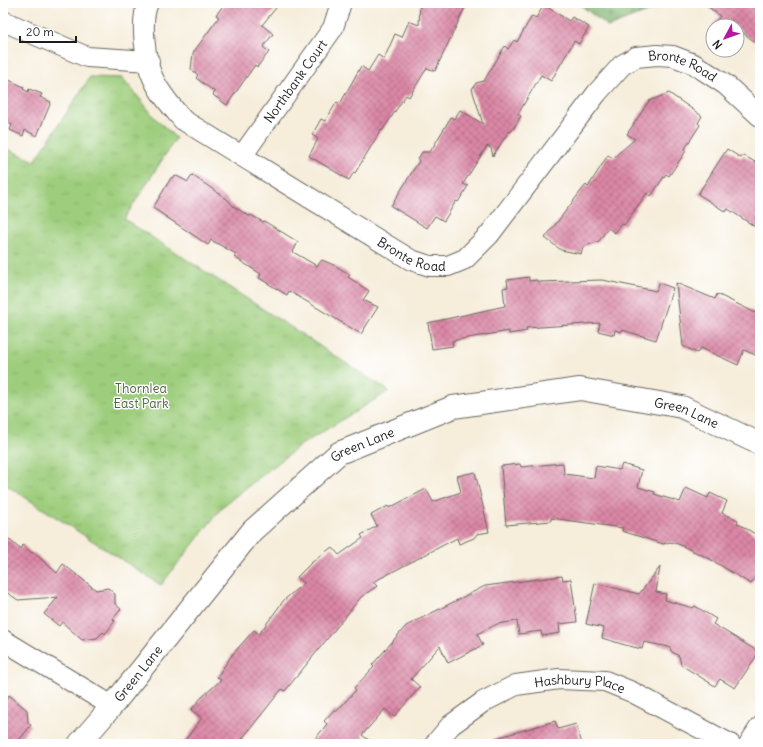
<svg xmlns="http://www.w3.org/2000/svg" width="763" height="747" viewBox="0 0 763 747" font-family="Delius,sans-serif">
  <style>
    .forest { fill: url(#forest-firs); stroke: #4d6644 }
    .park { fill: url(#park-tufts); stroke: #5d754c }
    .building { fill: url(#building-cross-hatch) }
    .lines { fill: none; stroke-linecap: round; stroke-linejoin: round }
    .minor-casing { stroke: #68655e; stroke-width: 22 }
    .tertiary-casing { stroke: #68655e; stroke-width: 24 }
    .minor { stroke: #fff; stroke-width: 20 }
    .tertiary { stroke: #fff; stroke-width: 22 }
    .labels { text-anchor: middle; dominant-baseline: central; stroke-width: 3; stroke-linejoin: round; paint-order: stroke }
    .street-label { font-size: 13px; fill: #1c1c1c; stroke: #fff }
    .park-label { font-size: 13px; fill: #506343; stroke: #fff }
  </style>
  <defs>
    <pattern id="forest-firs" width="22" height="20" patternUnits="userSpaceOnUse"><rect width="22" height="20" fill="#7eb16c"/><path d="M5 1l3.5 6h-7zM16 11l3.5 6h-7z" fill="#668f58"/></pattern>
    <pattern id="park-tufts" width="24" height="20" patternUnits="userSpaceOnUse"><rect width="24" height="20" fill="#9ece7d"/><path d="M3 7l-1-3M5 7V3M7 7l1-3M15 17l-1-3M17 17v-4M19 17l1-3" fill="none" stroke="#88b06b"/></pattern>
    <pattern id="building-cross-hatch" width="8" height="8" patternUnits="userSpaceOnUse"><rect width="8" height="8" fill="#db87a6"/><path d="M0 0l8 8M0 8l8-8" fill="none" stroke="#b16e86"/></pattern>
  </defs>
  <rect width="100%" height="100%" fill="#fff"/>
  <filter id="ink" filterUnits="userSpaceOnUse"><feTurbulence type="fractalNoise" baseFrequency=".025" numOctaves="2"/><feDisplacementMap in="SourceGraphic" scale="8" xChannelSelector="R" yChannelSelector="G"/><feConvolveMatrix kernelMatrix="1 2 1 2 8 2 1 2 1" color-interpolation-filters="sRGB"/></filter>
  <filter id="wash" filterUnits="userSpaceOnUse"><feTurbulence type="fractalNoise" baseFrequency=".012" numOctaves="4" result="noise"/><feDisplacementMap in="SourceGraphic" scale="16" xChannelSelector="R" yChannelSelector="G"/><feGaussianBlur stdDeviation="0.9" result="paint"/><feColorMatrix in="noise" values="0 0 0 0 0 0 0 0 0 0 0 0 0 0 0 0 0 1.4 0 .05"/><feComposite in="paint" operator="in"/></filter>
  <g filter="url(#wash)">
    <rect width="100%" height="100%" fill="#f6edda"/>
    <polygon class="forest" points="578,3 671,3 608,27"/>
    <polygon class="park" points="90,77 123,78 155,118 176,138 124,219 389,391 301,445 223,506 161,585 3,483 3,147 35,161"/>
    <g id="blocks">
      <g class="building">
        <polygon points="225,3 280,3 262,25 273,34 263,47 269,52 257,67 255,65 227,105 213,95 215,92 196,78 198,75 191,69 193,53 219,17 216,15"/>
        <polygon points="420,3 467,3 435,71 427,68 409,97 406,95 382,131 381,130 355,173 354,172 349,180 309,156 318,139 312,135 321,119 325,121 337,102 340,104 361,66 368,71 378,55 384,59 395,34 402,37 409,21 419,25"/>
        <polygon points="703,3 760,3 760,46 737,28 737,26 712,26 720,16"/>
        <polygon points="544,5 569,21 572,17 589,27 579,44 574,41 551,81 541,75 518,114 521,116 511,132 509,131 493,156 491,148 487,146 463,184 468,186 458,202 456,201 444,221 435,216 427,228 391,206 419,161 418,159 422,152 430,152 451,117 454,119 460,110 483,124 472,89 476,83 484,81 505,46 508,49 514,40 517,42 532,16 536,18"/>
        <polygon points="9,80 24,87 23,89 28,92 29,89 42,94 40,97 51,102 37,136 25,130 23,136 10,130 12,125 3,120 3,92"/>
        <polygon points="669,93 702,116 698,123 700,125 684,150 686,151 669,176 666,174 651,196 647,193 624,225 622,224 615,233 608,228 599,241 583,247 581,254 561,250 545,238 581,191 586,185 588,187 608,155 613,158 635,139 627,134 649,101"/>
        <polygon points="727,149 741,158 743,155 760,165 760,230 728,209 726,212 698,194"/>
        <polygon points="192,175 227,199 233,206 249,216 251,215 263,222 264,221 298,242 293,252 317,266 322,260 336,266 350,275 348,277 369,291 363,300 378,307 361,334 289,291 287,295 259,278 261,274 234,257 236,254 211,240 208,245 153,208 171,178 177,176 188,182"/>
        <polygon points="529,277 529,281 537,280 538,282 602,280 656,291 659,283 673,288 656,340 622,330 621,332 615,330 614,335 598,331 600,323 526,328 527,331 509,334 509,331 462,339 452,341 453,346 432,349 428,323 505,306 503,288 508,287 507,280"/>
        <polygon points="676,283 715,299 717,294 760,315 760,357 744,350 738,365 701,348 697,353 683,346"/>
        <polygon points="563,463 564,474 594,478 596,466 620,470 622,464 642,470 638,487 655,492 654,494 680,502 686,488 708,498 710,493 727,501 722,513 738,520 737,523 760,537 760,570 751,584 710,559 678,544 670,542 663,544 622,531 623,528 551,518 551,521 506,525 501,466 520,464 521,467"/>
        <polygon points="475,472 489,532 477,534 474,538 459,544 457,538 373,582 377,586 361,597 285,691 282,689 277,695 238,744 182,744 202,718 191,710 201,698 221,680 217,677 232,655 254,630 259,634 284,600 304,583 297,577 311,563 332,547 339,555 363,538 361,535 377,526 371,515 388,506 389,508 426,489 433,502 461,492 457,476"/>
        <polygon points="3,534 20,549 23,545 32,553 34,553 57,573 63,564 96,590 108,588 115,594 115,604 121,609 113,619 115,621 105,634 103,632 97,638 82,640 62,622 59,626 44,614 58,597 18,600 3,590"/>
        <polygon points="660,567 656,592 666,594 665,600 693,608 695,606 716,619 713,624 759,652 735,688 720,679 715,686 681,665 679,656 672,652 669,647 644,642 642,649 625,645 602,638 604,628 586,624 595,583 639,594"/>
        <polygon points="562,576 563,580 571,579 577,622 559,624 560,633 542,636 541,631 519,634 517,621 497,624 477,634 483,645 448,663 440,646 411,679 420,687 394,717 385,709 362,735 374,744 311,744 327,724 324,721 334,710 336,712 356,690 354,688 374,667 372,665 406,626 485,586"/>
        <polygon points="9,695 27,710 28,723 31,725 16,744 3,744 3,703"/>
        <polygon points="555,721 558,729 576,724 582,744 494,744 493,739"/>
      </g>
    </g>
  </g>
  <g filter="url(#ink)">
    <use href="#blocks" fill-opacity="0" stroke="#68655e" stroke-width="1"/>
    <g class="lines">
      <g class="minor-casing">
        <g id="minor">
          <path id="s1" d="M148 3C140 20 145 62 153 78 160 94 172 107 183 120L411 260 430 266H448L465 259 489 235 597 93 622 65 636 57 657 55 673 56 694 64 726 85 760 116"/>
          <polyline points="3,21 87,57 149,61"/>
          <path id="s2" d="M242 156 333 28 341 3"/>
          <polyline points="3,640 112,706"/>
          <path id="s3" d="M435 744 451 725 483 702 516 685 559 679 605 681 632 692 730 744"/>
          <polyline points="749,744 760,727"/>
        </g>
      </g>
      <g class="tertiary-casing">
        <g id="tertiary">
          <path id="s4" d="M79 744 112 706 252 531 339 453 453 407 580 389 682 407 760 444"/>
        </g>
      </g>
      <use href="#minor" class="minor"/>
      <use href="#tertiary" class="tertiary"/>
    </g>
  </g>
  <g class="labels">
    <g class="street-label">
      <text stroke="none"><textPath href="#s1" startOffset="767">Bronte Road</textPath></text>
      <text stroke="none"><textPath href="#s2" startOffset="92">Northbank Court</textPath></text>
      <text stroke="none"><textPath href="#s1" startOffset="395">Bronte Road</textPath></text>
      <text stroke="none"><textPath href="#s4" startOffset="752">Green Lane</textPath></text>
      <text stroke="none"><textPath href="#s4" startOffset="416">Green Lane</textPath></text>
      <text stroke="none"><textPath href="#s4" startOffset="92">Green Lane</textPath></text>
      <text stroke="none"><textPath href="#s3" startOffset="166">Hashbury Place</textPath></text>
    </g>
    <g class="park-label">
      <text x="141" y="388">Thornlea<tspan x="141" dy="15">East Park</tspan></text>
    </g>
  </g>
  <rect width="763" height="747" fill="none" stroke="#fff" stroke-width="16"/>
  <g transform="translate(725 38) rotate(229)"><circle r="19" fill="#ffffff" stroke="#a4a4a4"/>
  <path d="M0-3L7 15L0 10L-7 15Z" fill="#b5179e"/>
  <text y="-6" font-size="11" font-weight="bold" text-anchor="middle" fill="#1c1c1c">N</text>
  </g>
  <path d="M20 36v6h56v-6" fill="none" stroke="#1c1c1c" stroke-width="2"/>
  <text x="26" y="36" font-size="12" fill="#1c1c1c" stroke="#ffffff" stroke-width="3" paint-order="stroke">20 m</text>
</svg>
